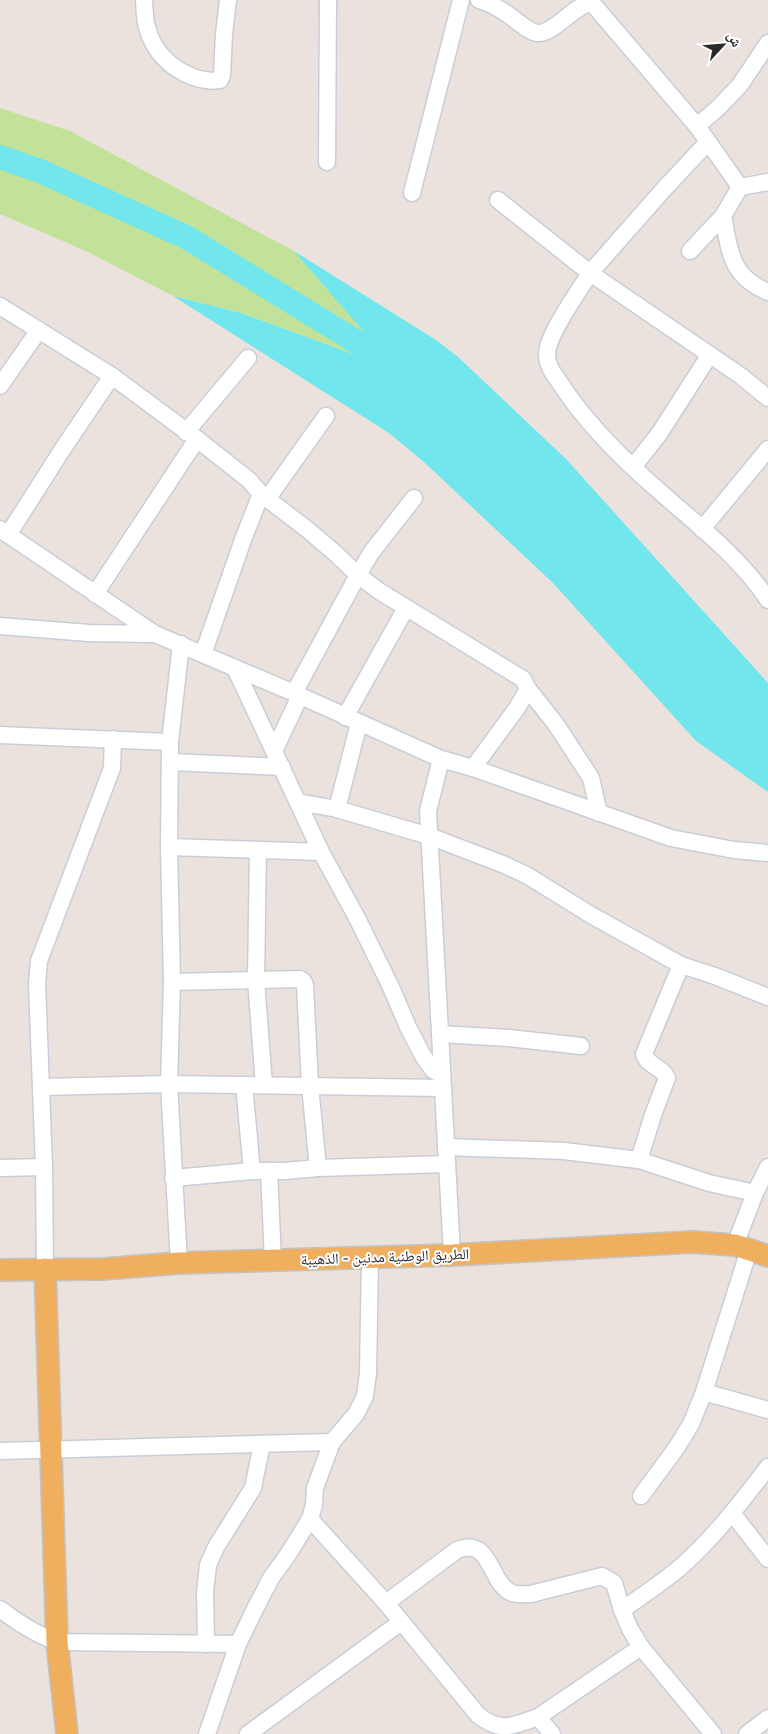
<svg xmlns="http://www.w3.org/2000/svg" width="768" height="1734" viewBox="0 0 768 1734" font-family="Figtree,'Noto Naskh Arabic',sans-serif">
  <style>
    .green { fill: #c2e29a }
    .water { fill: #71e6ed }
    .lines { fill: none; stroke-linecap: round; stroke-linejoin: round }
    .river { stroke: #71e6ed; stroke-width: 24 }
    .minor-casing { stroke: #c8ced8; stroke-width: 19 }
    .major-casing { stroke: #c3c3c3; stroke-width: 24 }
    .minor { stroke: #fff; stroke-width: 16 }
    .major { stroke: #efaf5f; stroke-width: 21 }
    .labels { text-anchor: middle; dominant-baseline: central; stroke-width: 4; stroke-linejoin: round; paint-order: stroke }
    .street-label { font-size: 15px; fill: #2a2a2a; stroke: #fff }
  </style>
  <rect width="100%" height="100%" fill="#ece2dd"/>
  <polygon class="green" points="0,108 70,131 294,251 390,361 361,357 241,313 173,296 88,252 0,214"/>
  <polygon class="water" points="294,251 436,340 457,356 566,459 768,683 768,792 696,741 553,583 425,463 389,433 173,296 241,313 361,357 389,361"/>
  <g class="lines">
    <polyline class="river" points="0,157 40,171 186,237 417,379"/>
    <g class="minor-casing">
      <g id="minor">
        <path d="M144 0C145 9 144 19 147 27 153 51 170 68 193 77 202 80 210 82 220 80L222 75 224 34 228 0"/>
        <path d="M479 0C488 3 497 7 504 12 513 17 528 32 537 33 553 35 576 3 592 3L697 126"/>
        <path d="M768 43 740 85 718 108 697 126 740 187 723 216C730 252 730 276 768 292"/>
        <polyline points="708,142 664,189 590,273 741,376 768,398"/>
        <polyline points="327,162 328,0"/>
        <polyline points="740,187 768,182"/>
        <polyline points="412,193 461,0"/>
        <path d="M498 200 590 273C579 291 548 334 547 353 546 365 554 374 560 383 586 423 622 459 658 490 696 524 740 557 768 600"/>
        <polyline points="690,251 723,216"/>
        <polyline points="0,306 112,376 197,439"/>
        <polyline points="0,386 39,330"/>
        <polyline points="186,432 248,358"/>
        <polyline points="633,467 659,434 709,356"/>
        <polyline points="267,499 326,416"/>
        <polyline points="0,529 155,634 294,693 441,759 473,768 671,838 734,850 768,853"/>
        <polyline points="702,529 768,449"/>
        <polyline points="8,535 62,450 112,376"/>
        <polyline points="95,594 197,439 249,480 261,494 308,530 336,554 358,575 379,591 523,679 528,689 517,708 473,768"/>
        <polyline points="0,626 89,633 155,634"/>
        <polyline points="203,654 244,537 261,494"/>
        <polyline points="235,668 321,852 357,918 390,985 408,1027 423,1056 433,1070 442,1075"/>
        <polyline points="528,689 555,723 591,778 599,813"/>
        <polyline points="294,693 358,575 371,553 414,498"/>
        <polyline points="345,717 406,608"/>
        <polyline points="0,735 170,742"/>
        <polyline points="274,751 300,696"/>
        <polyline points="441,759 428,811 452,1255"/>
        <polyline points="171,762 282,767"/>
        <polyline points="298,802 337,809 429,836 505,865 528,876 591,915 681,965 715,976 768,997"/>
        <polyline points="337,809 359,723"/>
        <polyline points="169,847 321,852"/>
        <polyline points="258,850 256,980 300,979 303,981 305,985 310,1086 318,1168"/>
        <polyline points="172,982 256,980 264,1085"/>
        <polyline points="440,1034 509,1038 581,1046"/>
        <polyline points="244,1085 252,1171"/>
        <polyline points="41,1087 169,1084 443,1088"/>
        <polyline points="446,1147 564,1151 639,1160 709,1183 755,1193"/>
        <path d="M639 1160 653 1115 667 1078C663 1067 647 1066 644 1054L681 965"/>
        <polyline points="0,1168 44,1167"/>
        <polyline points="269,1171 273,1261"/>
        <polyline points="173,1178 252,1171 284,1171 318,1168 447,1164"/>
        <polyline points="735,1245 755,1193 768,1167"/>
        <polyline points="179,1263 169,1084 172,982 169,847 170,742 181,644"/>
        <polyline points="45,1269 44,1167 37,984 39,961 112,768 113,739"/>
        <polyline points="704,1392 768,1410"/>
        <polyline points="0,1451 332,1442"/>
        <polyline points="641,1496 677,1447 691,1424 704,1392 749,1250"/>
        <polyline points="732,1513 768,1559"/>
        <path d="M310 1519 386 1603 478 1715C500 1733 514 1726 538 1717L552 1734"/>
        <path d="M386 1603 457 1550C492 1536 489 1584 512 1593 518 1595 525 1594 531 1594L602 1576 614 1583 622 1610"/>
        <path d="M0 1609C18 1623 35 1634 57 1642L238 1644"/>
        <polyline points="206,1644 205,1592 208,1565 216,1547 253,1488 262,1444"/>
        <polyline points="641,1647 713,1734"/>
        <path d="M538 1717 641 1647 630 1629 622 1610C643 1595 665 1581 684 1564 716 1535 742 1501 768 1467"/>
        <polyline points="207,1734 238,1644 255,1609 271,1578 287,1556 310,1519 314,1505 315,1488 332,1442 356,1414 365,1396 368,1373 370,1258"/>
        <polyline points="248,1734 401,1622"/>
        <polyline points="747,1734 768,1718"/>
      </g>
    </g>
    <g class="major-casing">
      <g id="major">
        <polyline points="45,1269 57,1642 67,1734"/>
        <polyline points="0,1270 103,1269 179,1263 452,1255 692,1242 735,1245 768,1256"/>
      </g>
    </g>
    <use href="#minor" class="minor"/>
    <use href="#major" class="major"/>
  </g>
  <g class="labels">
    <g class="street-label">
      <text transform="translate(385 1257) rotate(-2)">الطريق الوطنية مدنين - الذهيبة</text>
    </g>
  </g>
  <g transform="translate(723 45) rotate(64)" stroke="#ffffff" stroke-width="4" paint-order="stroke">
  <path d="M0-4L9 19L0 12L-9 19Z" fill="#2a2a2a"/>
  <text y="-8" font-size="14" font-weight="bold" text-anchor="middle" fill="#2a2a2a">ش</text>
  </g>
</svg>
